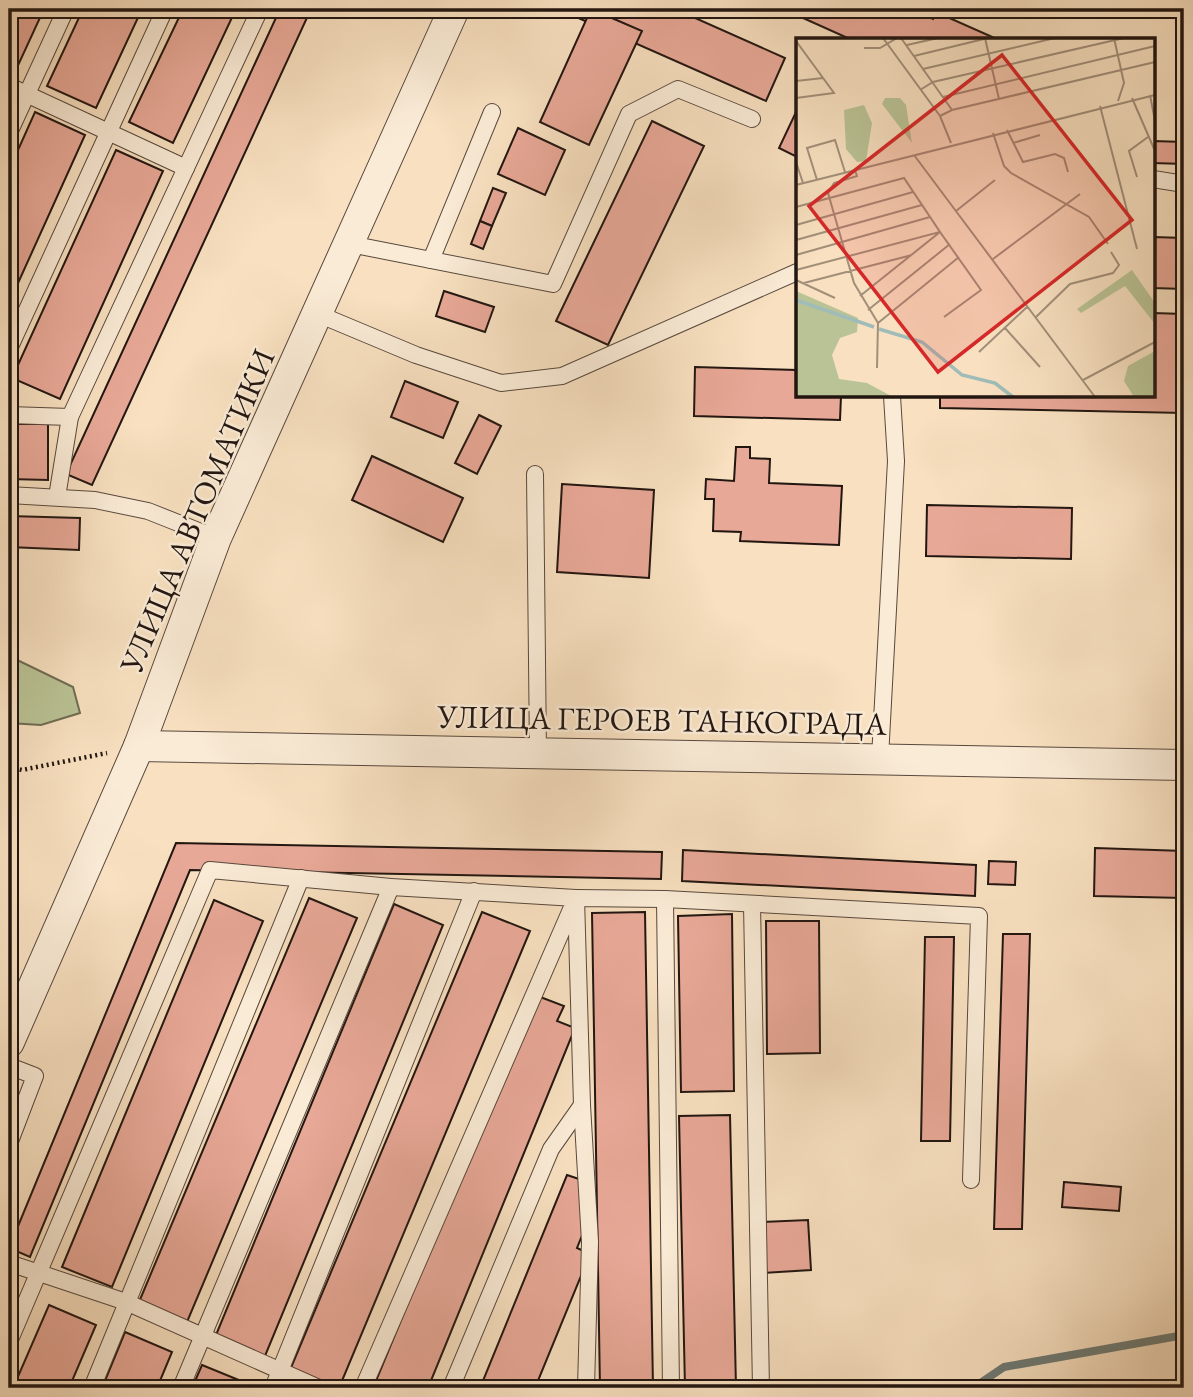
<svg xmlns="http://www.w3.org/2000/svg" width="1193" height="1397" viewBox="0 0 1193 1397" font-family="'EB Garamond',serif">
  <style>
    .green { fill: #bac395; stroke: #6e6c53; stroke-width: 2 }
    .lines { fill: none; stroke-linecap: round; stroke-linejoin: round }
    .stream { stroke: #6d7a75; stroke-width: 8 }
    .building { fill: #e8a897; stroke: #221611; stroke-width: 2 }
    .lane-casing { stroke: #58483d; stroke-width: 18 }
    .street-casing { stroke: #58483d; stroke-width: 32 }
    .path { stroke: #221611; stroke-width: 4.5; stroke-dasharray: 2 3.5; stroke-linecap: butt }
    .lane { stroke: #faebd6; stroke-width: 16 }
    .street { stroke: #faebd6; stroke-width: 30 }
    .labels { text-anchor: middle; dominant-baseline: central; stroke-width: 5; stroke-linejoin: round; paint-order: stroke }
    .street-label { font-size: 32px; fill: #221611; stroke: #faebd6 }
    .inset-river { fill: none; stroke: #9fbcb8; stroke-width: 3.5 }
    .inset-road { fill: none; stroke: #a28f7a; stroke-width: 2 }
    .view { fill: #d62828; fill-opacity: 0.15; stroke: #d62828; stroke-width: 3.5 }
    .inset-edge { fill: none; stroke: #221611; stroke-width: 3.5 }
  </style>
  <rect width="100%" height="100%" fill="#f8e0c0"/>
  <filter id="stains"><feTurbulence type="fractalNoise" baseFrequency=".00286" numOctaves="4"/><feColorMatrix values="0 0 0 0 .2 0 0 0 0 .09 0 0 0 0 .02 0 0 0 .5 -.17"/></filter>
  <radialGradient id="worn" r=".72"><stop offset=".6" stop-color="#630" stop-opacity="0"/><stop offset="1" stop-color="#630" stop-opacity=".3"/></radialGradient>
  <polygon class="green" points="9,656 73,687 80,713 41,725 9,723"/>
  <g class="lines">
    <polyline class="stream" points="973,1388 1004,1367 1184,1335"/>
  </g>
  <g class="building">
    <polygon points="9,9 44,9 15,72 9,69"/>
    <polygon points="83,9 142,9 96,108 47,86"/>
    <polygon points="183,9 236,9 173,143 129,122"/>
    <polygon points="280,9 311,9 92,485 66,474"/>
    <polygon points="569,9 675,9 785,58 766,101 567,13"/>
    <polygon points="591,9 642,31 589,145 540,122"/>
    <polygon points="783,9 910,9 933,19 936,12 999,40 852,40"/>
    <polygon points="797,110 797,157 779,148"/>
    <polygon points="35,112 85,135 9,303 9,170"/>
    <polygon points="652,121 704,146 608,345 556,321"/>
    <polygon points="518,128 565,150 545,195 498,174"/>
    <polygon points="1153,141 1184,142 1184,164 1153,163"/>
    <polygon points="116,150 163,171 60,399 12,378"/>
    <polygon points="493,188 506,193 492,226 480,221"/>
    <polygon points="480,221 492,226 483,249 471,244"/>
    <polygon points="1153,237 1184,238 1184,289 1153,288"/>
    <polygon points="444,291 494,307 485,332 436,316"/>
    <polygon points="1153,313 1184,314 1184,413 940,408 940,396 1153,396"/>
    <polygon points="695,367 797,370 797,396 841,396 840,420 694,416"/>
    <polygon points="405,381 458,402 443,438 391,417"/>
    <polygon points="479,415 501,426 477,474 455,463"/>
    <polygon points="9,424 48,424 48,480 9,479"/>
    <polygon points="736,447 750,447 750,458 770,459 769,483 842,486 839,545 740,541 741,532 713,531 714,499 705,499 706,479 734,481"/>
    <polygon points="372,456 463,498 443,542 352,500"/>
    <polygon points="562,484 654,490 649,578 557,572"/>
    <polygon points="927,505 1072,508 1071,559 926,556"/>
    <polygon points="9,516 80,518 79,550 9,547"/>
    <polygon points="176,843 662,852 661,879 190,870 30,1257 9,1248"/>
    <polygon points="1095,848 1184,851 1184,898 1094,896"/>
    <polygon points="683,850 976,865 975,896 682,881"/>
    <polygon points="989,861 1016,862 1015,885 988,884"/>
    <polygon points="309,898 357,918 187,1322 139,1302"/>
    <polygon points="214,900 263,921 112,1287 62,1267"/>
    <polygon points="394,904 443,925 265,1356 216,1335"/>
    <polygon points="482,912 530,931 339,1388 332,1388 290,1370"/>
    <polygon points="645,912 653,1388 600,1388 592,913"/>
    <polygon points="732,914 734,1091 681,1092 678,916"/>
    <polygon points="766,921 819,921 820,1053 767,1054"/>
    <polygon points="1003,934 1030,934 1022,1229 994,1229"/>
    <polygon points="925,937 954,937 950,1141 921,1141"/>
    <polygon points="535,995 564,1006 557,1021 575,1028 428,1388 373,1388"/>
    <polygon points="730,1115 736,1388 685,1388 679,1116"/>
    <polygon points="567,1175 579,1179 585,1228 577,1248 590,1254 535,1388 480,1388"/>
    <polygon points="1064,1182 1121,1187 1119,1211 1062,1207"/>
    <polygon points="808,1220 811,1270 763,1273 760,1222"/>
    <polygon points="49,1305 96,1325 69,1388 13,1388"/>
    <polygon points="125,1332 172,1352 157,1388 102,1388"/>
    <polygon points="202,1365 251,1385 249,1388 192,1388"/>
  </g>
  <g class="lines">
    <g class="lane-casing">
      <g id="lane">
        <polyline points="1183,9 1184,9"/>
        <polyline points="9,86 186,168"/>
        <polyline points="9,133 66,9"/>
        <polyline points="1153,179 1184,184"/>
        <polyline points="350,244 553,284 629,114 678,89 752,119"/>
        <polyline points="431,260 492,112"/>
        <polyline points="318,314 416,355 501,383 562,376 797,272"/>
        <polyline points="9,349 165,9"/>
        <polyline points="9,415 70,417"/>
        <polyline points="535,474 538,753"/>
        <polyline points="9,495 95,500 148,511 216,538"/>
        <polyline points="57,497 70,417 260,9"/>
        <polyline points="880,758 896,461 892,396"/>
        <polyline points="665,899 671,1388"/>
        <polyline points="752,904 761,1388"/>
        <polyline points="9,1066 35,1076 9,1144"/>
        <polyline points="9,1263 126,1302 319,1388"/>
        <polyline points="9,1342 210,870 391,887 576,898 363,1388"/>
        <polyline points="92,1388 301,878"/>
        <polyline points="181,1388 391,887"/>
        <polyline points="273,1388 474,891"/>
        <polyline points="451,1388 551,1149 582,1105"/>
        <polyline points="586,1388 590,1242 582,1105 576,898 665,899 979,916 971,1180"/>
      </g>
    </g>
    <g class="street-casing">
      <g id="street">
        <polyline points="139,746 1184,765"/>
        <polyline points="9,1042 139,746 216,538 454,9"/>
      </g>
    </g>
    <polyline class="path" points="9,767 22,770 107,753"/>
    <use href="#lane" class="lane"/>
    <use href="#street" class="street"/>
  </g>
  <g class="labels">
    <g class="street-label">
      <text transform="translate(197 511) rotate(-67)">УЛИЦА АВТОМАТИКИ</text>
      <text transform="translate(662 720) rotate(1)">УЛИЦА ГЕРОЕВ ТАНКОГРАДА</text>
    </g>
  </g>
  <g transform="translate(796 38)">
    <rect width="359" height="359" fill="#f8e0c0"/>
    <path d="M89 60H104L110 67 116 105 86 66ZM68 67 76 85 70 123 61 124 50 111 48 72ZM336 232 359 265V286L329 248 285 275 281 271ZM0 253 62 280 61 294 44 300 36 317 43 341 71 345 97 359H0ZM359 313V359H338L328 343 332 328Z" fill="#bac395"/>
    <path class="inset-river" d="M0 262 78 289M83 291 126 304 166 337 199 345 217 359"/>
    <path class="inset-road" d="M87 0 144 78 155 105M105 0 156 72M189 0 203 61M318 0 328 45 322 63M0 3 38 55 0 60M111 7 142 0M68 10H84L101 0M118 18 192 0M127 31 259 0M0 43 27 40M124 52 137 44 328 0M354 57 359 83M147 59 359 8M336 60 359 113M304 68 341 211M144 78 156 72 359 24M211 92 227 124 259 116 268 120 272 134M197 95 208 128 215 135 293 179 312 206M217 105 244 97M118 117 299 359M0 124 7 145M59 132 61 138 38 145 32 155 58 245 82 285 81 330M341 139 333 113 352 99M21 142 11 110 39 102 49 134M0 147 359 57M0 169 108 140 144 194 0 232M160 173 199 142M0 187 117 154M0 202 126 167M0 217 134 179M197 221 284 156M0 242 39 260M8 245 116 217M64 258 144 194 185 252 148 279M72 272 154 206M240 279 274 246 317 235 323 227 315 214M82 285 163 219M209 290 244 329M183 314 232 268M287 342 359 304"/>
    <path class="view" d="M206 17 336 182 142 334 13 168Z"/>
    <rect width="359" height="359" class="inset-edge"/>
  </g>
  <rect width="1193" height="1397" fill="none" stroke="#f8e0c0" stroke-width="35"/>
  <rect x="10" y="10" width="1172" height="1376" fill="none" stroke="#221611" stroke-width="3.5"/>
  <rect x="18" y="18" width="1158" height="1362" fill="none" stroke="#221611" stroke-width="2"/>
  <rect width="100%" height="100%" filter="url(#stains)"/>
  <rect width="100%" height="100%" fill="url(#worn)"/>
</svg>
